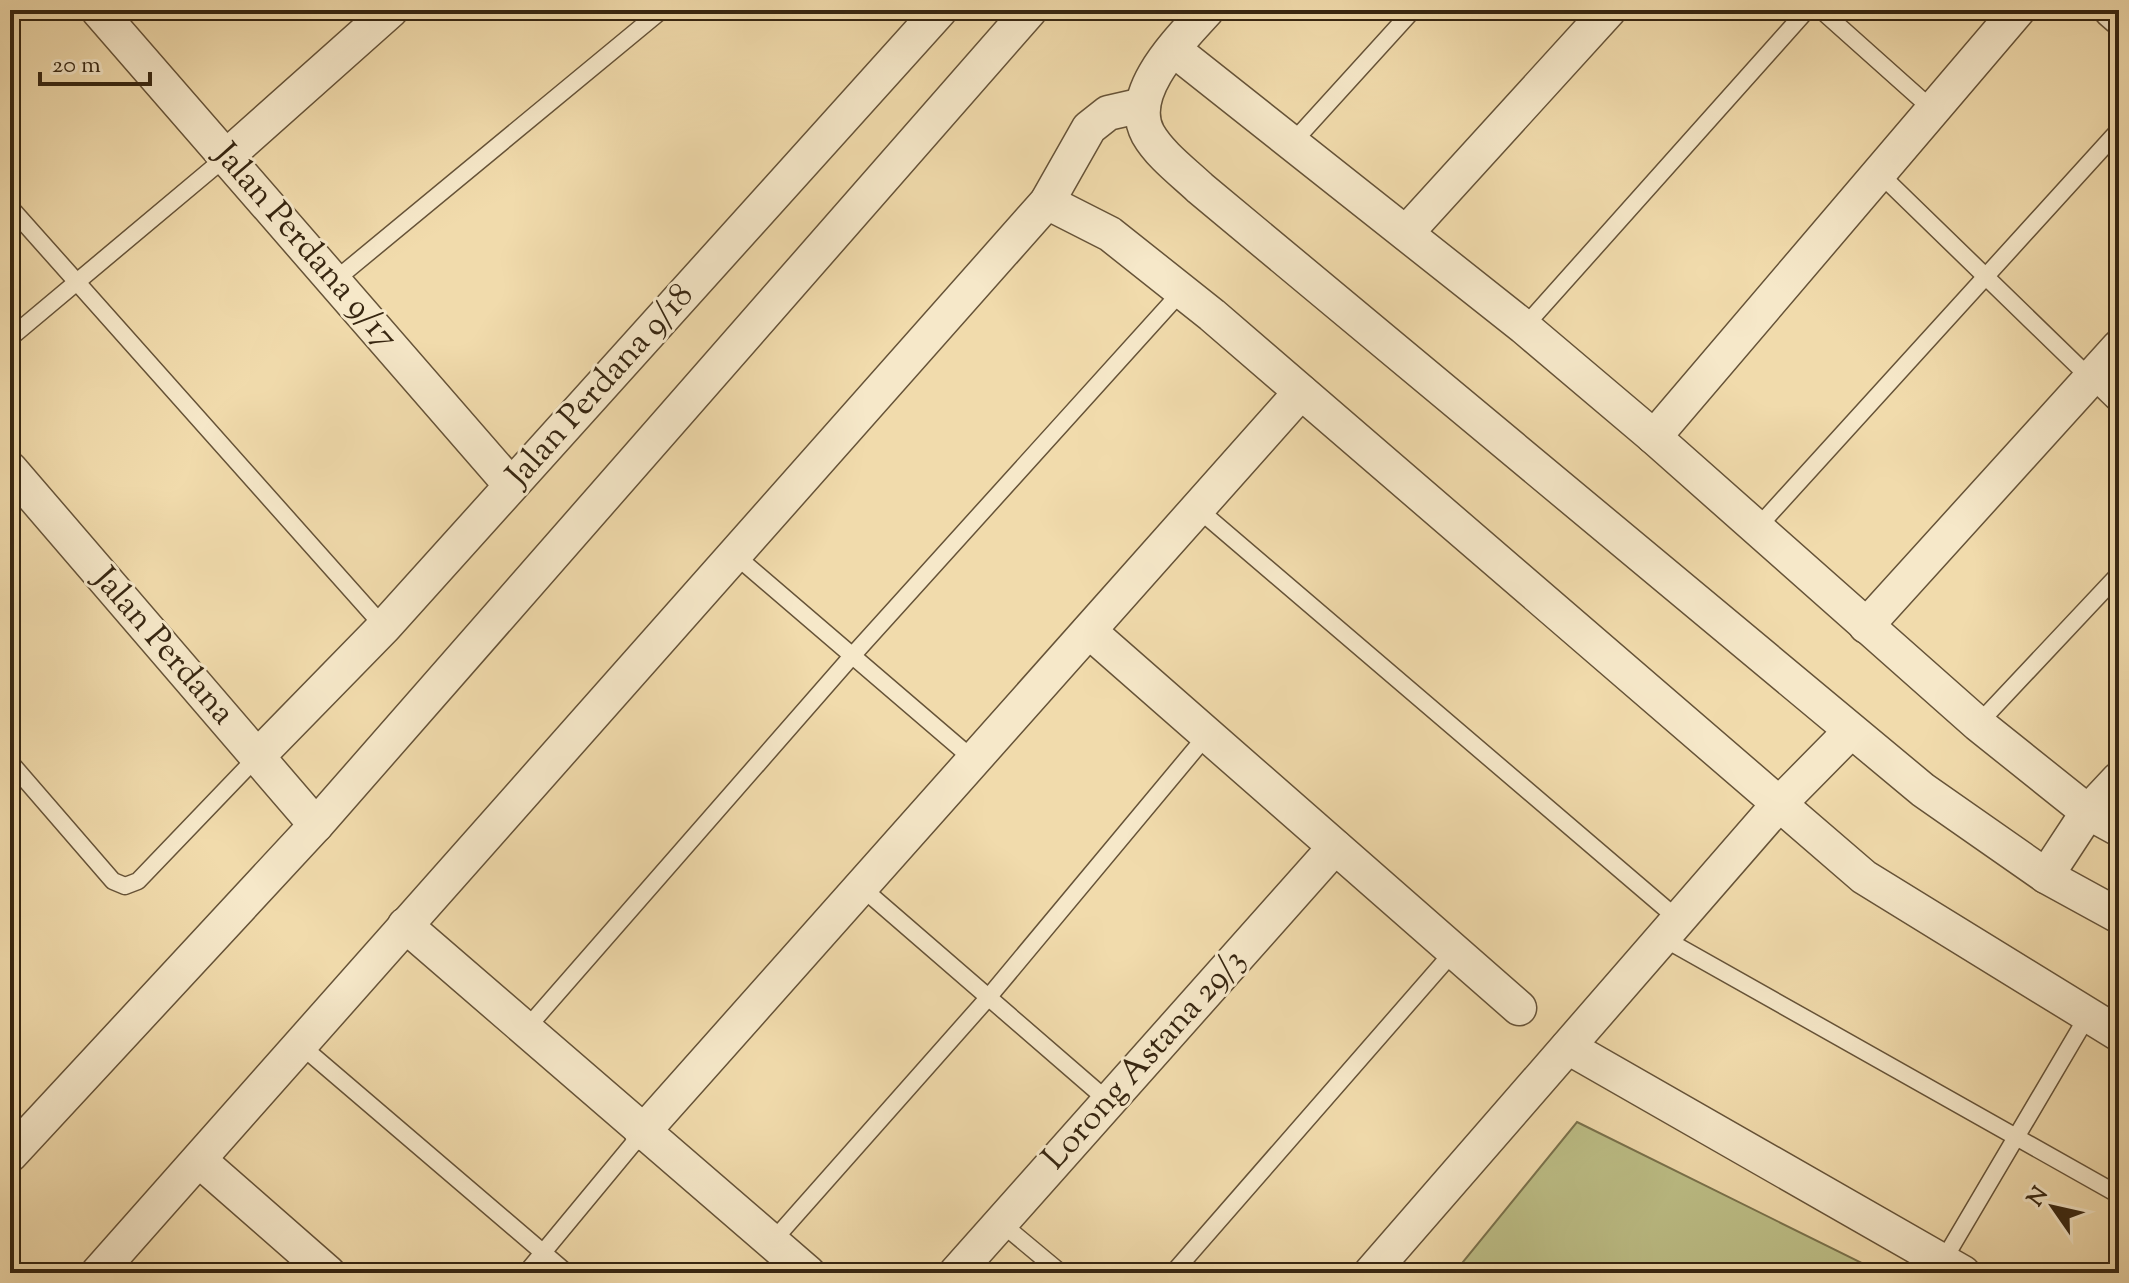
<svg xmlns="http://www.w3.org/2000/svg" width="2129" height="1283" viewBox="0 0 2129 1283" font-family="'Sorts Mill Goudy',serif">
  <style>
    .green { fill: #bdbf87; stroke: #7a724c; stroke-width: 2 }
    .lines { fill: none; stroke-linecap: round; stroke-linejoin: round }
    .lane-casing { stroke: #665338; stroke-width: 19 }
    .street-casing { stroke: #665338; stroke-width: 37 }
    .lane { stroke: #f6e8c9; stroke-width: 16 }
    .street { stroke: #f6e8c9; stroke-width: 34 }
    .labels { text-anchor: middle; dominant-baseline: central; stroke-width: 6; stroke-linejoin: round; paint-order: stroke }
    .street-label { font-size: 34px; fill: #372611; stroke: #f6e8c9 }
  </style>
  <rect width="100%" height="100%" fill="#f1dbac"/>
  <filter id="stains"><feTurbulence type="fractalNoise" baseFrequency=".0025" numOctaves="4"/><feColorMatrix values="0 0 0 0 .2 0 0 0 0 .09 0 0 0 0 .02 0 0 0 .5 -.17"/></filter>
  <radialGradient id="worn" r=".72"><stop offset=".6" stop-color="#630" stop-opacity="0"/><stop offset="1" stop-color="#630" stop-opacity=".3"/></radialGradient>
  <polygon class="green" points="1577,1122 1882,1273 1454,1273"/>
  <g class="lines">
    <g class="lane-casing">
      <g id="lane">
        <polyline points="1821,10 1933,110"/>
        <polyline points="1293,142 1413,10"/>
        <polyline points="1879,173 2119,406"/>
        <polyline points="10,207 384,627"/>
        <polyline points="334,281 662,10"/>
        <polyline points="1524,327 1807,10"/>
        <polyline points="10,338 226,157"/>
        <polyline points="1198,509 1679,920"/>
        <polyline points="1757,528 2119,130"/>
        <polyline points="736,556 974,760"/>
        <polyline points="1978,724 2119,574"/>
        <polyline points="10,762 113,881 125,886 138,881 257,757"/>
        <polyline points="861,887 1107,1100"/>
        <polyline points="1663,938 2119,1195"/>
        <polyline points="526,1029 852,656 1181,292"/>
        <polyline points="298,1043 567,1273"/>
        <polyline points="1001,1223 1061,1273"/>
        <polyline points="771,1243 987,999 1207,735"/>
        <polyline points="1943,1261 2087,1017"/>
        <polyline points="526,1273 642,1133"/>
        <polyline points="1173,1273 1454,951"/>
      </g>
    </g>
    <g class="street-casing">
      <g id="street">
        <polyline points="98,10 511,485"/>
        <path d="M1207 10C1182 38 1125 92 1148 134 1160 155 1183 172 1200 188L1923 790 2046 876 2119 916"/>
        <polyline points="2111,10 2119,17"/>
        <polyline points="1173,49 1524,327 1654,437 1978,724 2088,812 2119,829"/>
        <polyline points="226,157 391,10"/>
        <polyline points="1047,202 1110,234 1212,315 1864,877 2119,1034"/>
        <polyline points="1406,233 1609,10"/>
        <polyline points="1654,437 2018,10"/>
        <polyline points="10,469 316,825"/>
        <polyline points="1866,626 2119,347"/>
        <polyline points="1089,631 1519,1008"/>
        <polyline points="257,757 384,627 940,10"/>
        <polyline points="2046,876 2088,812 2119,779"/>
        <polyline points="405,925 808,1273"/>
        <polyline points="1568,1047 1963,1273"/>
        <polyline points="642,1133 1301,392"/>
        <polyline points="10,1155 316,825 1030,10"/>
        <polyline points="199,1160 328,1273"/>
        <polyline points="98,1273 1047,202 1089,128 1108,113 1143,105"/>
        <polyline points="956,1273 1335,847"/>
        <polyline points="1371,1273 1778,805 1851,731"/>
      </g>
    </g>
    <use href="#lane" class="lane"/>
    <use href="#street" class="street"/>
  </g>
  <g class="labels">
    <g class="street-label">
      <text transform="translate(305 247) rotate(49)">Jalan Perdana 9/17</text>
      <text transform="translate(601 386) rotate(-48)">Jalan Perdana 9/18</text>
      <text transform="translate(163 647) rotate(49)">Jalan Perdana</text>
      <text transform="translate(1145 1060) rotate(-48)">Lorong Astana 29/3</text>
    </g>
  </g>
  <rect width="2129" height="1283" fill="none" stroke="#f1dbac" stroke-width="40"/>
  <rect x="12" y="12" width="2105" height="1259" fill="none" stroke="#372611" stroke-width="4"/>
  <rect x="20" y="20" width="2089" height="1243" fill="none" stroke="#372611" stroke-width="2"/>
  <g transform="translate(2053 1207) rotate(304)" stroke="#f6e8c9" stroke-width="6" paint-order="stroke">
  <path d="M0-6L14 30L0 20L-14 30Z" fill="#372611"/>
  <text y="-12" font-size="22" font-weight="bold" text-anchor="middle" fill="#372611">N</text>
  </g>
  <path d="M40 72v12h110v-12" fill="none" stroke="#372611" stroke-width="4"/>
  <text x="52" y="72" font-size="24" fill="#372611" stroke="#f6e8c9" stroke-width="6" paint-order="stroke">20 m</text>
  <rect width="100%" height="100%" filter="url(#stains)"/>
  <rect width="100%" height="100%" fill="url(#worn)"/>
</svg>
